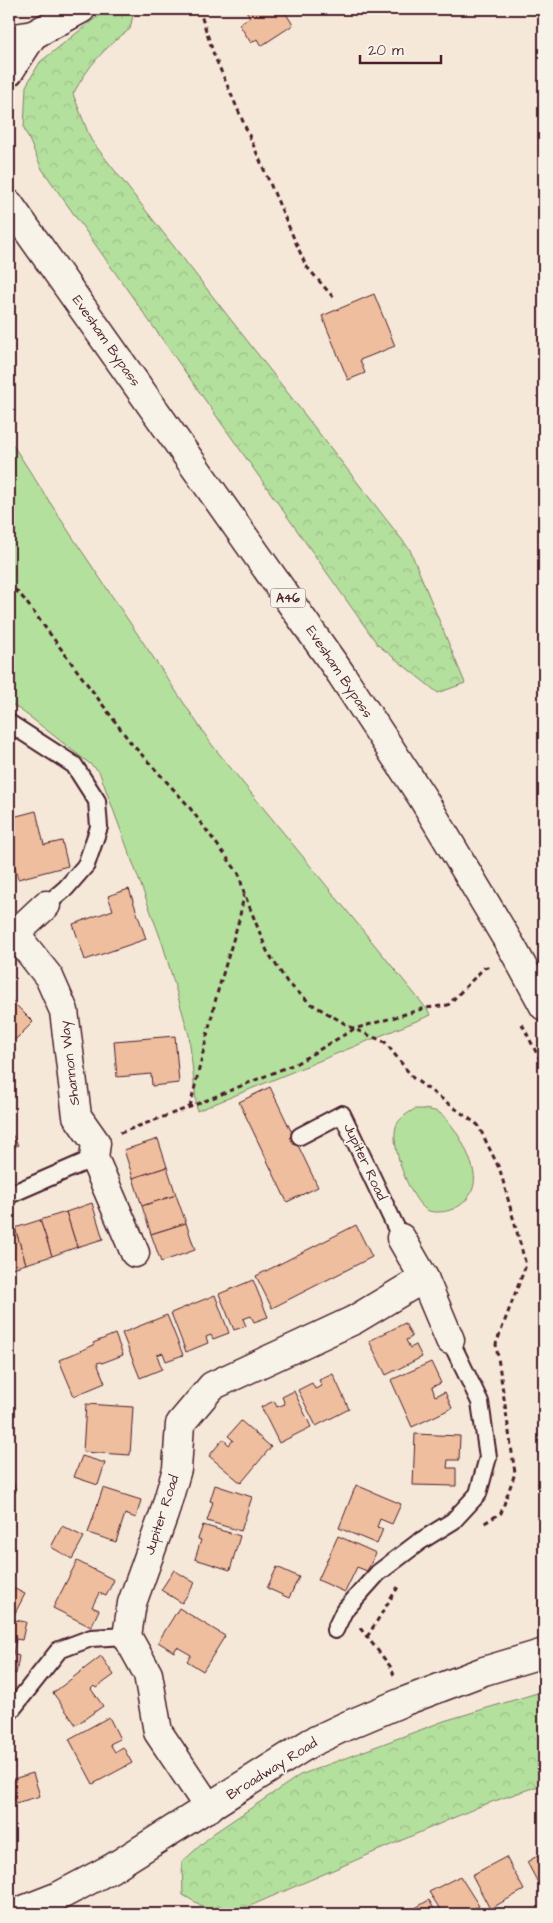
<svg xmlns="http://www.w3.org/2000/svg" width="553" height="1923" viewBox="0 0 553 1923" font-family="'Architects Daughter',sans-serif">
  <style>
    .forest { fill: url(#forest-crowns); stroke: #7f8064 }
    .green { fill: #b4e09e; stroke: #7f8064 }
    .building { fill: #efbe9f; stroke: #4a1f2b }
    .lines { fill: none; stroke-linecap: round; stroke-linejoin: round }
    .service-casing { stroke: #4a1f2b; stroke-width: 20 }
    .minor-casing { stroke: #4a1f2b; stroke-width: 31 }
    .tertiary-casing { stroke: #4a1f2b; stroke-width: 31 }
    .trunk-casing { stroke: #4a1f2b; stroke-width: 31 }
    .path { stroke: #4a1f2b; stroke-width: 3; stroke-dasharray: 5 4; stroke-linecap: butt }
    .service { stroke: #f7f3e8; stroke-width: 16 }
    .minor { stroke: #f7f3e8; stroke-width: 28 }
    .tertiary { stroke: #f7f3e8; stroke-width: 28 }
    .trunk { stroke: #f7f3e8; stroke-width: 28 }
    .labels { text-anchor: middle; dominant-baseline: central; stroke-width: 4; stroke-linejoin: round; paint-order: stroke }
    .shield { fill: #f7f3e8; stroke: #7e5f64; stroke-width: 1 }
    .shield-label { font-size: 12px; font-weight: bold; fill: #4a1f2b }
    .street-label { font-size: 14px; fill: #4a1f2b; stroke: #f7f3e8 }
  </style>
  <defs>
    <pattern id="forest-crowns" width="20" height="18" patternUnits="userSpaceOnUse" patternTransform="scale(1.25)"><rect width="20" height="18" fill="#b4e09e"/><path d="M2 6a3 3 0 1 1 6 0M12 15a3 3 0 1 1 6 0" fill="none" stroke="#9cc088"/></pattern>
  </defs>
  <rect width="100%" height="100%" fill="#f5e8d9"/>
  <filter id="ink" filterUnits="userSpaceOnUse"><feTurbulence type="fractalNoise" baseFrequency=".02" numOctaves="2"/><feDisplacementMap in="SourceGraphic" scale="10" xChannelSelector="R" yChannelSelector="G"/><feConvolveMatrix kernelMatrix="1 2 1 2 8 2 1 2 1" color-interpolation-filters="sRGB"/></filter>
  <g filter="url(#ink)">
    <g class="forest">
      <path d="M115 9H123L133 15 130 29C104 48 89 65 73 94L91 140 410 550 465 683 438 693 378 645 42 169 24 128 26 86 40 62 102 13Z"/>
      <polygon points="544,1691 544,1784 483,1805 243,1909 213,1912 183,1895 182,1862 214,1833 300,1775 444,1721"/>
    </g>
    <g class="green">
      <polygon points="9,439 71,535 212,745 426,1008 431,1015 197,1111 189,1035 163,945 99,771 30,717 9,702"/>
      <path d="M415 1109C422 1109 434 1109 441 1114 455 1124 478 1167 474 1184 471 1201 455 1212 438 1212 435 1212 430 1212 427 1210 410 1201 388 1142 397 1124 401 1117 408 1113 415 1109Z"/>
    </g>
    <g class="building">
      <polygon points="245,9 283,9 293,25 261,46 257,39 251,43 239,24 250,17"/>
      <polygon points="374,294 395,346 360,360 365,373 348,380 322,316"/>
      <polygon points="36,811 44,845 62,841 68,866 18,879 9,844 9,818"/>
      <polygon points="129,889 146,939 85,960 73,924 113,910 108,896"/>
      <polygon points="9,998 33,1022 9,1046"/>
      <polygon points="175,1036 179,1083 152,1086 151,1074 117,1077 114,1041"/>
      <polygon points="270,1087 318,1187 287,1202 239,1102"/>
      <polygon points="9,1129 18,1145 9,1150"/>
      <polygon points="158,1139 167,1167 133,1178 124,1150"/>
      <polygon points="167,1167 176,1195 142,1206 133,1178"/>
      <polygon points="176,1195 186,1223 151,1234 142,1206"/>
      <polygon points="92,1203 103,1239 77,1247 66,1212"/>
      <polygon points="66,1212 77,1247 52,1256 40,1220"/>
      <polygon points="40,1220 52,1256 26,1264 15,1228"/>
      <polygon points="186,1223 195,1250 161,1262 151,1234"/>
      <polygon points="356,1225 372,1257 272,1308 256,1276"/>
      <polygon points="15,1228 26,1264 9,1269 9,1230"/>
      <polygon points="253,1280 268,1317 254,1322 251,1316 243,1319 246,1326 234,1330 219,1294"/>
      <polygon points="215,1295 229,1333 213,1339 211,1335 206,1337 208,1343 186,1352 171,1313"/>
      <polygon points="167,1315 183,1355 166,1361 163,1353 157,1355 162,1369 140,1378 122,1333"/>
      <polygon points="405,1323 412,1337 406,1340 410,1348 416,1345 422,1357 386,1375 369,1341"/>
      <polygon points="115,1334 123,1355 102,1363 101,1362 97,1363 105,1383 74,1396 59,1360 94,1345 93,1343"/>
      <polygon points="431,1362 441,1383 432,1387 435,1396 445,1392 452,1408 412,1427 391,1380"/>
      <polygon points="333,1374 349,1409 316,1426 298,1390 312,1383 315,1389 322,1386 319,1380"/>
      <polygon points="294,1391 311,1427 279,1443 261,1407 274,1401 277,1407 285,1404 282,1397"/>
      <polygon points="86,1404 133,1407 130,1455 83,1452"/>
      <polygon points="241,1421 271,1447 241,1483 209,1456 223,1439 229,1445 233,1440 228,1436"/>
      <polygon points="415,1434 460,1436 459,1460 448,1460 447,1468 456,1468 456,1486 413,1485"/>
      <polygon points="82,1456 105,1463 98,1485 74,1477"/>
      <polygon points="9,1465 16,1492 9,1494"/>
      <polygon points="215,1485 252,1497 241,1531 207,1521 213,1502 210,1501"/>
      <polygon points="356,1485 401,1504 392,1524 380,1519 377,1527 383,1529 377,1544 339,1528"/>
      <polygon points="103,1488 141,1500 136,1518 125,1514 116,1542 88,1533"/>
      <polygon points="203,1525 240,1536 230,1570 195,1559 201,1540 198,1539"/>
      <polygon points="62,1526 84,1537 72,1559 51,1547"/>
      <polygon points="338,1536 376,1553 367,1571 357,1567 345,1592 318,1580"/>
      <polygon points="77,1561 114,1580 106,1596 99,1593 92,1607 99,1610 91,1627 53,1608"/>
      <polygon points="277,1567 299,1577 289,1598 267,1588"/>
      <polygon points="174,1570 195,1583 182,1603 161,1590"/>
      <polygon points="9,1586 25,1594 14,1615 9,1613"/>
      <polygon points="179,1608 225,1636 203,1671 187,1661 191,1655 177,1647 174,1652 158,1642"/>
      <polygon points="9,1619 26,1622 22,1640 16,1639 13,1654 19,1656 16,1674 9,1672"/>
      <polygon points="101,1656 114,1675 96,1688 94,1686 91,1689 103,1706 76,1725 53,1693"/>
      <polygon points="109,1717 120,1739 110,1744 115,1752 123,1747 132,1763 93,1784 69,1739"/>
      <polygon points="33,1773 40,1796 16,1803 10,1780"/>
      <polygon points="544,1852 544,1894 527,1862"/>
      <polygon points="506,1857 524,1890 490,1909 472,1875"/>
      <polygon points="460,1876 479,1906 465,1914 443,1914 429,1892"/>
      <polygon points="429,1900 437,1914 405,1914"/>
    </g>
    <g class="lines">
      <g class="service-casing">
        <g id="service">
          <polyline points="9,723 74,765 97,801 99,827 86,865 66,888 46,905"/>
          <polyline points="300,1136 342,1114 401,1238"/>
          <polyline points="9,1195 94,1158"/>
          <polyline points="335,1630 344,1611 378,1573 419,1542 453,1521 478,1494 488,1457 480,1402 450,1340"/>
          <polyline points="9,1713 59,1650 91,1638 127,1636"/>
        </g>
      </g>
      <g class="minor-casing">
        <g id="minor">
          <polyline points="9,39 33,35 81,9"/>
          <polyline points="9,72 33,35"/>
          <polyline points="15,934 49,977 64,1011 77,1116 96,1143 94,1158 135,1253"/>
          <polyline points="9,937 15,934 46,905"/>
          <polyline points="401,1238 424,1278 450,1340"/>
          <polyline points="209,1808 158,1732 148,1674 127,1636 132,1603 164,1514 177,1469 180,1424 212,1386 354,1320 424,1278"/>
        </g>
      </g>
      <g class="tertiary-casing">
        <polyline id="tertiary" points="13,1914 59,1896 112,1868 310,1743 346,1726 405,1701 484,1671 544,1653"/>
      </g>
      <g class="trunk-casing">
        <polyline id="trunk" points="9,204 341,674 422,797 514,951 544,1006"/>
      </g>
      <g class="path">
        <polyline points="199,9 214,55 306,266 334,298"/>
        <polyline points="9,583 24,599 131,743 187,804 239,874 244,893 267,951 287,982 310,1003 354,1029 385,1042 413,1078 478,1125 500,1170 526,1265 496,1344 515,1473 501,1513 483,1524"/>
        <polyline points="522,1024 544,1068"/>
        <polyline points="190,1107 217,994 239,920 244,895"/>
        <polyline points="120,1133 190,1107 297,1063 354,1029 426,1008 448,1005 484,968 491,966"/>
        <polyline points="360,1628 390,1666 394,1675"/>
        <polyline points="367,1637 398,1587"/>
      </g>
      <use href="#service" class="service"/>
      <use href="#minor" class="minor"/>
      <use href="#tertiary" class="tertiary"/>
      <use href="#trunk" class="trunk"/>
    </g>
  </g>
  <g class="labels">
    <rect class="shield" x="270.5" y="588.5" width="35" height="19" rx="4"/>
    <g class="shield-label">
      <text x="288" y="598">A46</text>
    </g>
    <g class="street-label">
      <text transform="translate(106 341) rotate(55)">Evesham Bypass</text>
      <text transform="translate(339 672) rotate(56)">Evesham Bypass</text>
      <text transform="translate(70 1063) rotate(-97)">Shannon Way</text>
      <text transform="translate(365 1162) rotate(65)">Jupiter Road</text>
      <text transform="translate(162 1515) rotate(-72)">Jupiter Road</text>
      <text transform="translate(272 1769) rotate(-32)">Broadway Road</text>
    </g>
  </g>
  <rect width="553" height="1923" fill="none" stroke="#f7f3e8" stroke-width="30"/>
  <rect x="15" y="15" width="523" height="1893" fill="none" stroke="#4a1f2b" stroke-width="2" filter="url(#ink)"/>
  <path d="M360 55v8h81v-8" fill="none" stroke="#4a1f2b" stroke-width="2.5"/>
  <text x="368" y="55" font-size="15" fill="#4a1f2b" stroke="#f7f3e8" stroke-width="4" paint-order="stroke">20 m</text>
</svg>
